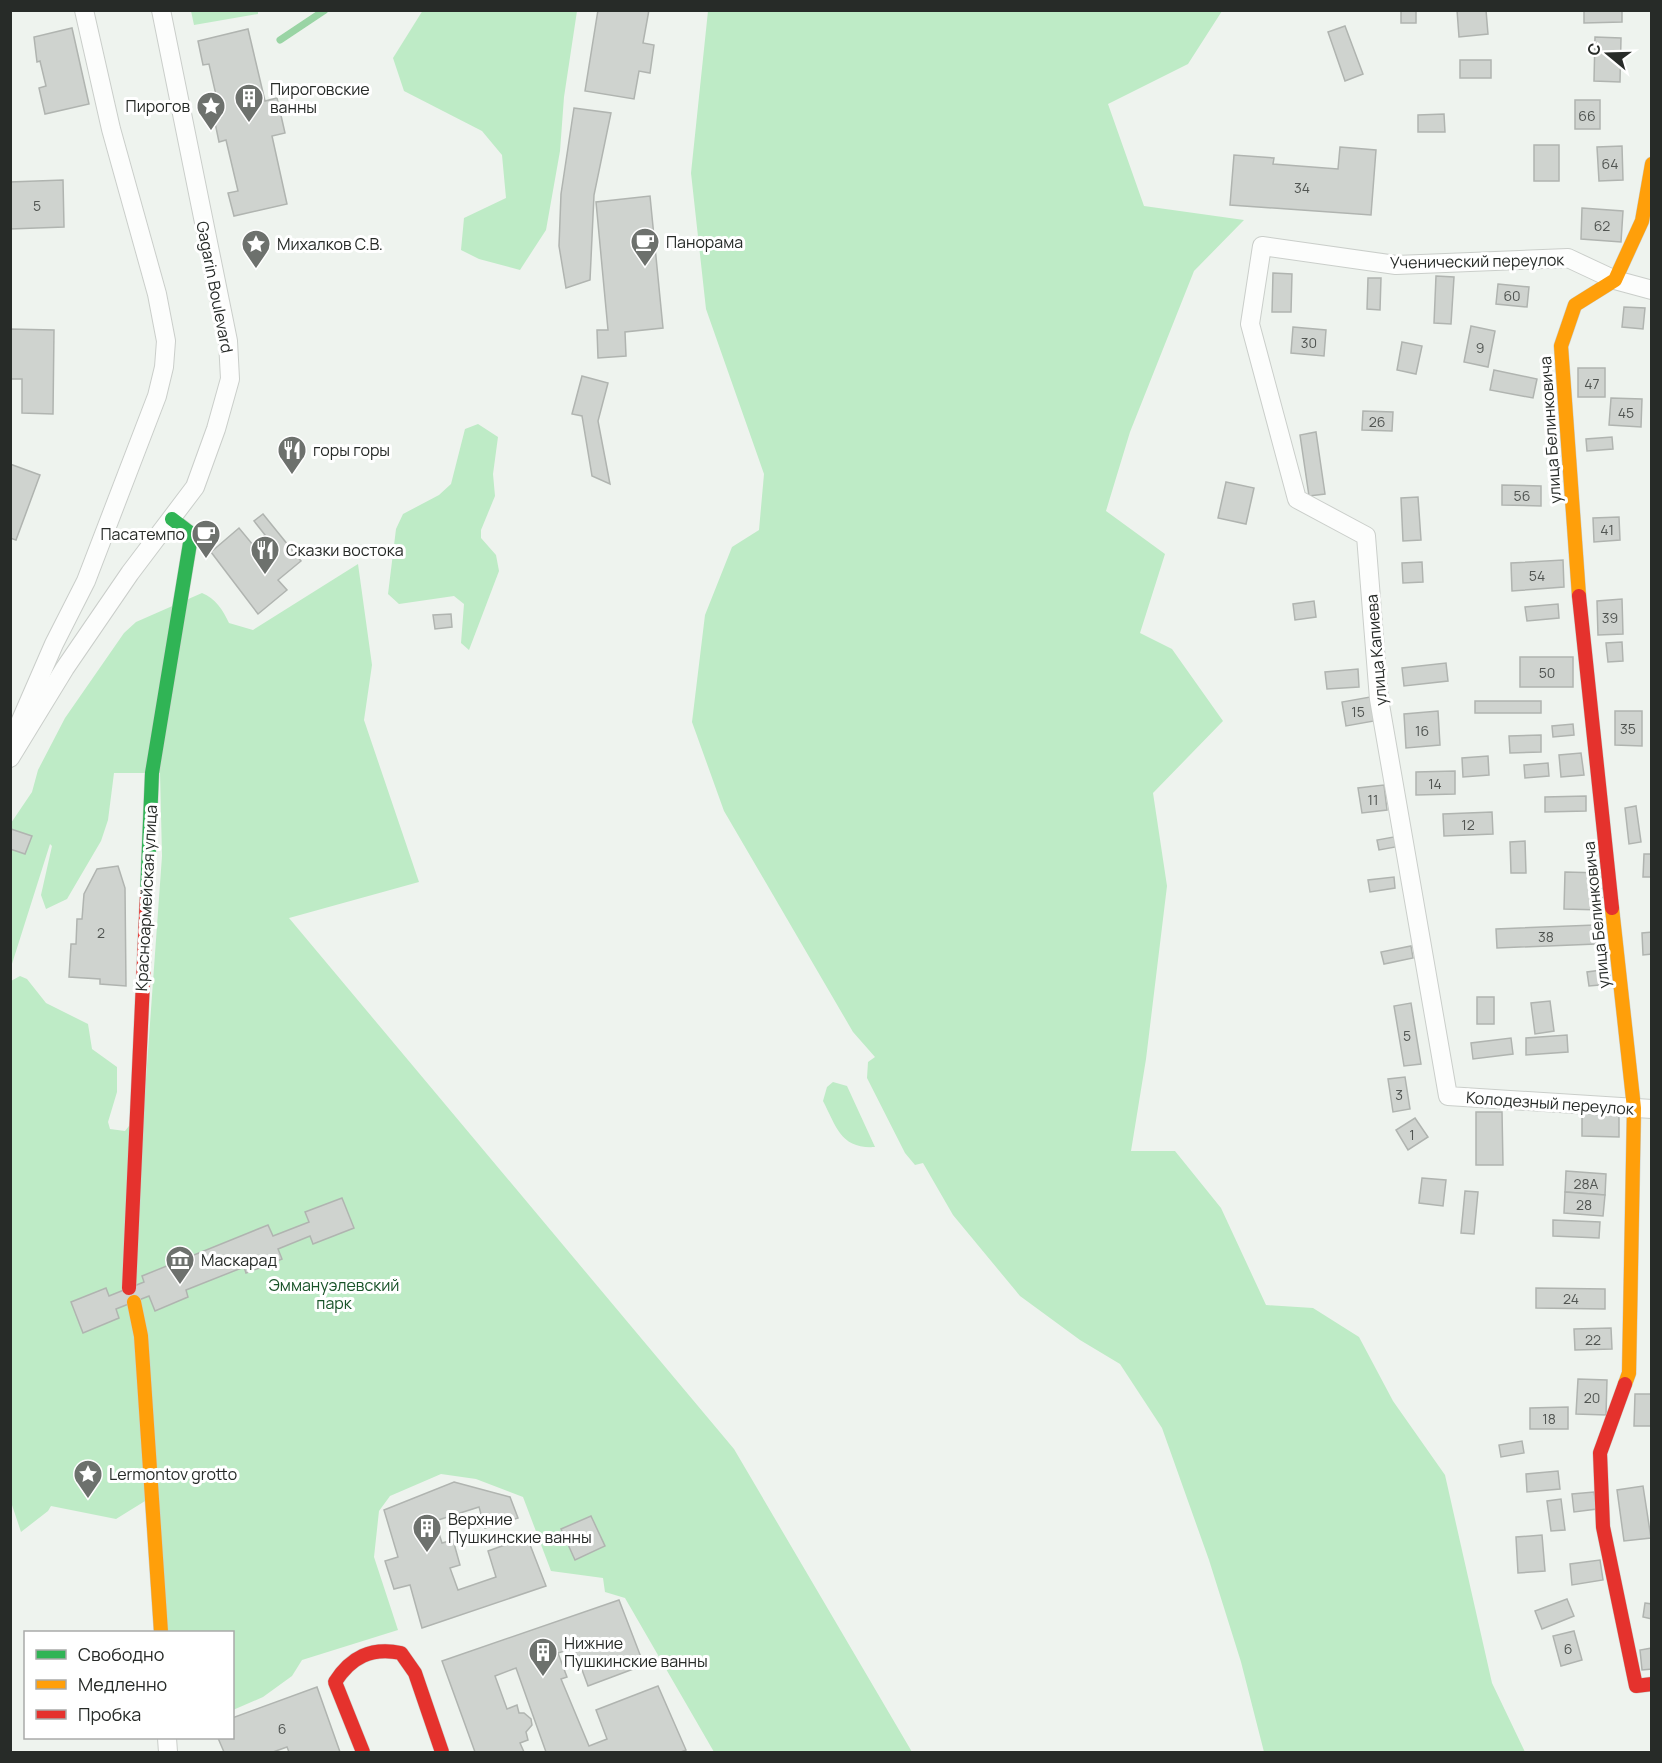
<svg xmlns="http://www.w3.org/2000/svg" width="1662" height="1763" viewBox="0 0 1662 1763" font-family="Manrope,sans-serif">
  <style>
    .green { fill: #beebc6 }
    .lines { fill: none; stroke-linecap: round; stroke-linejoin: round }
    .stream { stroke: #99d4a4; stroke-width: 7 }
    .building { fill: #cfd3cf; stroke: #b0b4b0; stroke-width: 1.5 }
    .street-casing { stroke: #caceca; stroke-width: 20 }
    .fast-casing { stroke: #caceca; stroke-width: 15 }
    .slow-casing { stroke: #caceca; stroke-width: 15 }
    .jam-casing { stroke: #caceca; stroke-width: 15 }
    .street { stroke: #fcfdfc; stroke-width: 18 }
    .fast { stroke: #30b455; stroke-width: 14 }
    .slow { stroke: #ff9f0a; stroke-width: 14 }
    .jam { stroke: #e5322d; stroke-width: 14 }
    .labels { text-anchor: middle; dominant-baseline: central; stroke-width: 6; stroke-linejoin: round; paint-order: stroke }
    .number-label { font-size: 14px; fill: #515552 }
    .poi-label { font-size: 16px; fill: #272b28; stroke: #fff; text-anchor: start }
    .street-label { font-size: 16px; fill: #272b28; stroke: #fff }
    .park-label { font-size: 16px; fill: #185328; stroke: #fff }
  </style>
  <rect width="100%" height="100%" fill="#eef3ee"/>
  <g class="green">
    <polygon points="423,10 577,11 564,97 560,151 546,230 520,270 479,259 461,250 464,218 506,198 502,155 482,131 404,91 393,58"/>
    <polygon points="258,11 258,14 194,25 191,11"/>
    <polygon points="708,11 1222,11 1188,64 1108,104 1144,206 1244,220 1194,271 1130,432 1106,511 1165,554 1140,633 1172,649 1223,721 1153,793 1167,886 1146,1059 1131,1151 1175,1151 1221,1208 1266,1305 1313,1308 1359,1337 1393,1401 1445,1475 1492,1683 1525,1752 1264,1752 1241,1662 1209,1560 1162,1428 1120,1364 1080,1340 1020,1296 953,1215 923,1163 915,1165 905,1153 867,1078 868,1062 875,1057 853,1032 724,811 692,722 705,615 732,547 759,530 764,474 706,309 691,173"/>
    <polygon points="478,424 498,437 493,474 495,496 481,530 481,538 496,555 499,571 469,650 461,643 464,604 454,596 399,604 388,594 396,529 403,514 439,495 451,484 465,429"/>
    <path d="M358 564 372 665 364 720 419 882 289 918 734 1449 912 1752H714L625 1598 605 1592 603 1578 551 1571 523 1497 476 1479 441 1474 390 1496 379 1511 374 1557 398 1630 302 1660 292 1676 263 1697 233 1710 232 1632H167L158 1493 116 1519 51 1506 48 1511 21 1532 10 1499 11 981 20 976 27 979 46 1003 88 1024 92 1049 117 1067V1092L108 1122 110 1129 125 1131 144 1107 162 856 160 773H114L108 820 101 841 67 899 46 909 41 895 52 846 50 844 11 967V823L32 792 38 770 65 718 124 633 136 622 202 593C215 598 223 610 229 623L253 630Z"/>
    <path d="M833 1082 847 1086 875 1147C841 1149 837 1128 823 1101L827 1087Z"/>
  </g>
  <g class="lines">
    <polyline class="stream" points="280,40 325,10"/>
  </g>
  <g class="building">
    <polygon points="598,10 649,10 643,43 654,45 650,73 639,71 634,99 585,91"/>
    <rect x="1401" y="10" width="15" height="13"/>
    <polygon points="1457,10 1486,10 1488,34 1459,37"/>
    <polygon points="1584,10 1622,10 1622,22 1584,23"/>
    <polygon points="1345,26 1363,74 1345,81 1328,32"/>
    <polygon points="72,28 89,104 45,114 39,88 46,86 40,61 37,62 34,37"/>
    <polygon points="248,29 265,101 277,98 285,133 272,136 287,204 234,216 228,193 238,191 226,140 219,142 214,118 221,117 209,64 203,65 198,41"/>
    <polygon points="1595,37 1621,38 1620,82 1594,81"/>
    <rect x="1460" y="60" width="31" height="18"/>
    <rect x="1575" y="100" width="25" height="29"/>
    <polygon points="574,108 611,113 594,195 590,280 566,288 559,246 561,194"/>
    <polygon points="1444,114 1445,132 1418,132 1418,115"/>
    <rect x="1534" y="145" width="25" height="36"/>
    <polygon points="1622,146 1623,180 1599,181 1597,147"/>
    <polygon points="1340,147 1376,150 1371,215 1230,205 1234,155 1274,158 1273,164 1338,169"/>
    <polygon points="63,180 64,227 10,229 10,182"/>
    <polygon points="650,196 663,328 625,332 626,356 598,358 597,330 608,330 596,202"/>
    <polygon points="1582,208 1623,211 1621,242 1581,239"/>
    <polygon points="1273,273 1292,274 1291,312 1272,312"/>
    <polygon points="1436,276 1454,277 1451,324 1434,323"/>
    <polygon points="1368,278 1381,278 1380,310 1367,309"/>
    <polygon points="1498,284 1529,287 1527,307 1496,304"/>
    <polygon points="1624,307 1645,308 1643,329 1622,327"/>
    <polygon points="1471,326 1495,331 1488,367 1464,362"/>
    <polygon points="1293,327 1326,330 1324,356 1291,353"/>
    <polygon points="10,329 54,330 53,414 22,413 22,379 10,379"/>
    <polygon points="1402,342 1422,346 1416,374 1397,370"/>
    <rect x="1578" y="368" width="27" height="29"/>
    <polygon points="1494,370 1537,379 1533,398 1490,390"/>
    <polygon points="582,376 608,383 598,421 610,484 592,476 582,416 572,414"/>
    <polygon points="1611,398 1642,399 1641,427 1609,425"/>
    <polygon points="1363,411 1393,412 1392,431 1362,430"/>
    <polygon points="1316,432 1325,494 1309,496 1300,435"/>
    <polygon points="1612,437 1613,449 1587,451 1586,439"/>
    <polygon points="10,464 40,475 16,540 10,538"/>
    <polygon points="1226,482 1254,488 1246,524 1218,518"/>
    <polygon points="1502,485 1541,486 1541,506 1502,505"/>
    <polygon points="1418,497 1421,540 1403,541 1401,498"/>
    <polygon points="263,514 301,561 278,580 287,590 258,614 211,552 239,528 253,545 265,535 254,521"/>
    <polygon points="1619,517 1620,540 1594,542 1593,518"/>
    <polygon points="1563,560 1564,587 1512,591 1511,563"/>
    <polygon points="1422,562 1423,582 1403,583 1402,563"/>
    <polygon points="1622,599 1623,634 1598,635 1597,601"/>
    <polygon points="1314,601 1316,617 1295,620 1293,604"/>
    <polygon points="1558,604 1559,618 1527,621 1525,607"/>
    <polygon points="451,614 452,627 435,629 433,615"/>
    <polygon points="1622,642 1623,661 1608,662 1606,643"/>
    <rect x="1520" y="657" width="53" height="30"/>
    <polygon points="1446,663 1448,681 1404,686 1402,668"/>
    <polygon points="1358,669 1359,687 1327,689 1325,672"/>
    <polygon points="1370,697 1374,721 1346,726 1342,702"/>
    <rect x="1475" y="701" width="66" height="12"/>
    <polygon points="1438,711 1440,745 1406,748 1404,714"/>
    <polygon points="1615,711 1642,711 1642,746 1615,745"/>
    <polygon points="1573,724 1574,735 1553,737 1552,726"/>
    <polygon points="1541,735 1541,752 1510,753 1509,736"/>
    <polygon points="1581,753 1584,775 1561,777 1559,755"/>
    <polygon points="1488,756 1489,775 1463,777 1462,758"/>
    <polygon points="1548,763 1549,776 1525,778 1524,765"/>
    <polygon points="1455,771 1455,794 1416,795 1416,772"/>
    <polygon points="1384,785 1387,810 1362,813 1358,788"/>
    <polygon points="1586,796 1586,811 1545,812 1545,797"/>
    <polygon points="1636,806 1641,842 1629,844 1625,808"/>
    <polygon points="1492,812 1493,834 1444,836 1443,814"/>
    <polygon points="11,829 32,836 25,854 10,849"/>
    <polygon points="1399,836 1401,846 1379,850 1377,840"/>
    <polygon points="1525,841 1526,873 1511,873 1510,842"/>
    <polygon points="1644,854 1652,854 1652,877 1643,877"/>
    <polygon points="118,866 125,888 126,986 100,984 100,979 69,977 71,944 76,944 77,919 82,919 84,894 97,869"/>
    <polygon points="1565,872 1603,873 1602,910 1564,909"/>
    <polygon points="1394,877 1395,888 1370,892 1368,880"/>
    <polygon points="1595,925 1596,944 1497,948 1496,929"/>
    <polygon points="1652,932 1652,954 1643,955 1642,933"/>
    <polygon points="1411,946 1413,958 1384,964 1381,952"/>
    <polygon points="1609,969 1611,984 1589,986 1587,972"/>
    <rect x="1477" y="997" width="17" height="27"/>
    <polygon points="1550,1001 1554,1031 1535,1034 1531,1003"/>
    <polygon points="1411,1003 1421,1064 1404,1066 1394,1006"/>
    <polygon points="1567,1035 1568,1052 1526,1055 1526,1038"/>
    <polygon points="1511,1038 1513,1054 1473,1059 1471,1043"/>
    <polygon points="1405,1077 1410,1109 1393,1112 1388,1079"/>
    <polygon points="1476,1112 1502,1112 1503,1165 1476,1165"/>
    <polygon points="1582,1114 1619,1115 1619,1137 1582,1136"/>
    <polygon points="1415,1118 1428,1137 1408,1150 1396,1130"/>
    <polygon points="1566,1171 1606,1174 1605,1195 1565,1192"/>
    <polygon points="1422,1178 1446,1180 1443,1206 1419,1203"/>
    <polygon points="1465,1191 1478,1192 1474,1234 1461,1233"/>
    <polygon points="1565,1192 1605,1195 1603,1216 1564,1213"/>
    <polygon points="342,1198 354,1228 313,1244 310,1236 278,1249 282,1259 246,1273 244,1267 191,1288 186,1290 188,1297 155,1311 149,1296 116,1309 119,1318 83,1333 71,1302 106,1288 109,1296 144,1282 142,1276 268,1225 273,1236 309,1222 305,1212"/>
    <polygon points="1553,1220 1600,1222 1599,1238 1553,1236"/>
    <polygon points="1536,1288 1605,1289 1605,1309 1536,1308"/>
    <polygon points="1611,1328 1612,1349 1575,1350 1574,1329"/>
    <polygon points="1578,1379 1607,1380 1606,1415 1576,1414"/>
    <polygon points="1635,1394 1652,1394 1652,1426 1634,1426"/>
    <polygon points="1568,1407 1568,1429 1530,1429 1530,1408"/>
    <polygon points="1522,1441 1524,1453 1501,1457 1499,1445"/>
    <polygon points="1558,1471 1560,1489 1527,1492 1526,1474"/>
    <polygon points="454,1482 510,1497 518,1518 485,1528 479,1507 435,1521 442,1543 453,1540 460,1565 450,1568 458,1590 496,1577 488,1551 527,1537 546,1586 422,1628 410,1585 394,1589 385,1561 398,1557 384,1510"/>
    <polygon points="1643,1486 1651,1538 1624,1541 1617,1490"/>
    <polygon points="1594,1492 1597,1509 1574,1512 1572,1494"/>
    <polygon points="1561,1499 1565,1530 1551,1531 1547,1501"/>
    <polygon points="591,1516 605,1546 575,1560 561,1529"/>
    <polygon points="1542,1535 1545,1571 1518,1573 1516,1537"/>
    <polygon points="1600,1560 1603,1580 1572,1585 1570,1564"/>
    <polygon points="1567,1599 1574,1616 1542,1629 1535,1611"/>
    <polygon points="619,1600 644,1665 588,1686 574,1648 558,1653 567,1677 561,1679 589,1746 607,1739 596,1710 658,1686 686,1750 681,1752 546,1752 516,1668 495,1676 507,1709 517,1705 519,1713 524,1713 531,1719 532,1725 526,1732 528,1740 520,1743 524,1752 475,1752 442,1661"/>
    <polygon points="1645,1603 1652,1604 1652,1619 1643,1617"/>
    <polygon points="1574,1631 1582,1660 1561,1666 1553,1636"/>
    <polygon points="1652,1648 1652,1669 1642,1670 1640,1650"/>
    <polygon points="317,1687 340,1752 289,1752 287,1747 273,1752 224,1752 218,1738 232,1738 232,1718"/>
  </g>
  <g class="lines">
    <g class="street-casing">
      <g id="street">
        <polyline points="1652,290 1615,280 1568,258 1396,265 1262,246 1250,324 1297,499 1366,536 1379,699 1448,1096 1652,1109"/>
        <polyline points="14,736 54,644 86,581 157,396 164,367 166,341 157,294 111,129 84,10"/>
        <polyline points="10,758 65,668 130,573 195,487 216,429 230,379 228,341 161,10"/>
        <polyline points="167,1738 168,1752"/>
      </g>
    </g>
    <g class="fast-casing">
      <polyline id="fast" points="147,894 152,773 191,537 189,532 172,519"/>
    </g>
    <g class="slow-casing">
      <g id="slow">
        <polyline points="1579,596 1561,346 1575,305 1615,280 1642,221 1652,164"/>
        <polyline points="1612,908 1634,1108 1629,1373 1625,1384"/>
        <polyline points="134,1302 141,1336 161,1632"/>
      </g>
    </g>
    <g class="jam-casing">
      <g id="jam">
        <polyline points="1579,596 1612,908"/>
        <polyline points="129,1288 147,894"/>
        <polyline points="1625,1384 1600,1453 1603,1527 1636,1686 1652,1684"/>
        <path d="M363 1752 335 1682C351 1657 371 1647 401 1653L415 1673 442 1752"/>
      </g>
    </g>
    <use href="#street" class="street"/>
    <use href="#fast" class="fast"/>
    <use href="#slow" class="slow"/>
    <use href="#jam" class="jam"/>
  </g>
  <defs>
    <g id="building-pin" transform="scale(1.5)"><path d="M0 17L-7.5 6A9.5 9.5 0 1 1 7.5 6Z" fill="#6d716d" stroke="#fff"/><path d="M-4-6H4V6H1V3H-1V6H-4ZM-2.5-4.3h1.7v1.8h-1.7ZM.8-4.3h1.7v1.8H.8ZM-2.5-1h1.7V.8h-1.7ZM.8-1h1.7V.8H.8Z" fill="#fff"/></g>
    <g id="sight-pin" transform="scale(1.5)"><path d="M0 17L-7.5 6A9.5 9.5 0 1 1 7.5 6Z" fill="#6d716d" stroke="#fff"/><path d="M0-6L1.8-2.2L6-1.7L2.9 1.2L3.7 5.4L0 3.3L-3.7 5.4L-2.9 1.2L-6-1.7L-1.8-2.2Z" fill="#fff"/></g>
    <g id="cafe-pin" transform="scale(1.5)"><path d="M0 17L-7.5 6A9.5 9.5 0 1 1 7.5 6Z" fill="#6d716d" stroke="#fff"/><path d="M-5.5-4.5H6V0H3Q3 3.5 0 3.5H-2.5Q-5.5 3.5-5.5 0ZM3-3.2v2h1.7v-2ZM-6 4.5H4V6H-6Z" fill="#fff"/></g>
    <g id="restaurant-pin" transform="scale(1.5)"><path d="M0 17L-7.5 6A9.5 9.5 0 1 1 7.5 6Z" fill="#6d716d" stroke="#fff"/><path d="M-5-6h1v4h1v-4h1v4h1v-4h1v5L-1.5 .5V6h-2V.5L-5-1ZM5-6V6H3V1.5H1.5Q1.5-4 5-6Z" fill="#fff"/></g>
    <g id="museum-pin" transform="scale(1.5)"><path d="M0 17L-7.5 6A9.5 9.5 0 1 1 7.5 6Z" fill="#6d716d" stroke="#fff"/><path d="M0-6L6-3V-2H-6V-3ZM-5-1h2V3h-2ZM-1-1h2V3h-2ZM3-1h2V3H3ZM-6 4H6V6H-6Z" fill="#fff"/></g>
  </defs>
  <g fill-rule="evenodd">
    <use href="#building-pin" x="249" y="98"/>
    <use href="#sight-pin" x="211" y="106"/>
    <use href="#cafe-pin" x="645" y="242"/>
    <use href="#sight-pin" x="256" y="244"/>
    <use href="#restaurant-pin" x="292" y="450"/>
    <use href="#cafe-pin" x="206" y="534"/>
    <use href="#restaurant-pin" x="265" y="550"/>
    <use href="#museum-pin" x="180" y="1260"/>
    <use href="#sight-pin" x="88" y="1474"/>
    <use href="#building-pin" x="427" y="1528"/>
    <use href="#building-pin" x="543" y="1652"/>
  </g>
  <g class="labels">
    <g class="number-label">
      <text x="1587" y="115">66</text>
      <text x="1610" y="163">64</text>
      <text x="1302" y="187">34</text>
      <text x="37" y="205">5</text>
      <text x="1602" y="225">62</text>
      <text x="1512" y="295">60</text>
      <text x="1309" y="342">30</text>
      <text x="1480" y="347">9</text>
      <text x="1592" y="383">47</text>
      <text x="1626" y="412">45</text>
      <text x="1377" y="421">26</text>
      <text x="1522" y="495">56</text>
      <text x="1607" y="529">41</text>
      <text x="1537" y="575">54</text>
      <text x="1610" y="617">39</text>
      <text x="1547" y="672">50</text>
      <text x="1358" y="711">15</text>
      <text x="1628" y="728">35</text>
      <text x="1422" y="730">16</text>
      <text x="1435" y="783">14</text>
      <text x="1373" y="799">11</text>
      <text x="1468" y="824">12</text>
      <text x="101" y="932">2</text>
      <text x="1546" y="936">38</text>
      <text x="1407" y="1035">5</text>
      <text x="1399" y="1094">3</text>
      <text x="1412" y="1134">1</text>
      <text x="1586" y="1183">28А</text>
      <text x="1584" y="1204">28</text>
      <text x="1571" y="1298">24</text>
      <text x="1593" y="1339">22</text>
      <text x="1592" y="1397">20</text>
      <text x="1549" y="1418">18</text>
      <text x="1568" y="1648">6</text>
      <text x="282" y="1728">6</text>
    </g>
    <g class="poi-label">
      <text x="270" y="89">Пироговские<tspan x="270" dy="18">ванны</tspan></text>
      <text x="190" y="106" text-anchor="end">Пирогов</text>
      <text x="666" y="242">Панорама</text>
      <text x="277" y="244">Михалков С.В.</text>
      <text x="313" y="450">горы горы</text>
      <text x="185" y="534" text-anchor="end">Пасатемпо</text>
      <text x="286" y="550">Сказки востока</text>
      <text x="201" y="1260">Маскарад</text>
      <text x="109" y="1474">Lermontov grotto</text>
      <text x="448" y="1519">Верхние<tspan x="448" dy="18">Пушкинские ванны</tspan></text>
      <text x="564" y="1643">Нижние<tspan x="564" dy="18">Пушкинские ванны</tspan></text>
    </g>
    <g class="street-label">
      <text transform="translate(1477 261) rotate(-1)">Ученический переулок</text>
      <text transform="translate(215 287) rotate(79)">Gagarin Boulevard</text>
      <text transform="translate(1550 430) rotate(-94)">улица Белинковича</text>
      <text transform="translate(1376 650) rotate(-95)">улица Капиева</text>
      <text transform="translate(146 898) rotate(-87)">Красноармейская улица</text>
      <text transform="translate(1596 915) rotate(-96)">улица Белинковича</text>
      <text transform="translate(1550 1103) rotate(4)">Колодезный переулок</text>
    </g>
    <g class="park-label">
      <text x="334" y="1285">Эммануэлевский<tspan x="334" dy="18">парк</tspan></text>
    </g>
  </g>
  <rect width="1662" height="1763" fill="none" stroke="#272b28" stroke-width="24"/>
  <rect x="24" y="1631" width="210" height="108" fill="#ffffff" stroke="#a9aaa9" stroke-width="1.5"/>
  <rect x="36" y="1650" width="30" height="9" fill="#30b455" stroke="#a9aaa9" stroke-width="1.5"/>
  <text x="78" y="1661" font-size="18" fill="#272b28">Свободно</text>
  <rect x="36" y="1680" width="30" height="9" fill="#ff9f0a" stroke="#a9aaa9" stroke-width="1.5"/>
  <text x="78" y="1691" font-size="18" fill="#272b28">Медленно</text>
  <rect x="36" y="1710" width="30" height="9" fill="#e5322d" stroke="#a9aaa9" stroke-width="1.5"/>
  <text x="78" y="1721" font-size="18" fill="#272b28">Пробка</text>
  <g transform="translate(1608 54) rotate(289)" stroke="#ffffff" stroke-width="4.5" paint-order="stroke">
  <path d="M0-4.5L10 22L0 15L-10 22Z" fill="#272b28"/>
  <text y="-9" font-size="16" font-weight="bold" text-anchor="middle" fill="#272b28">С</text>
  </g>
</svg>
